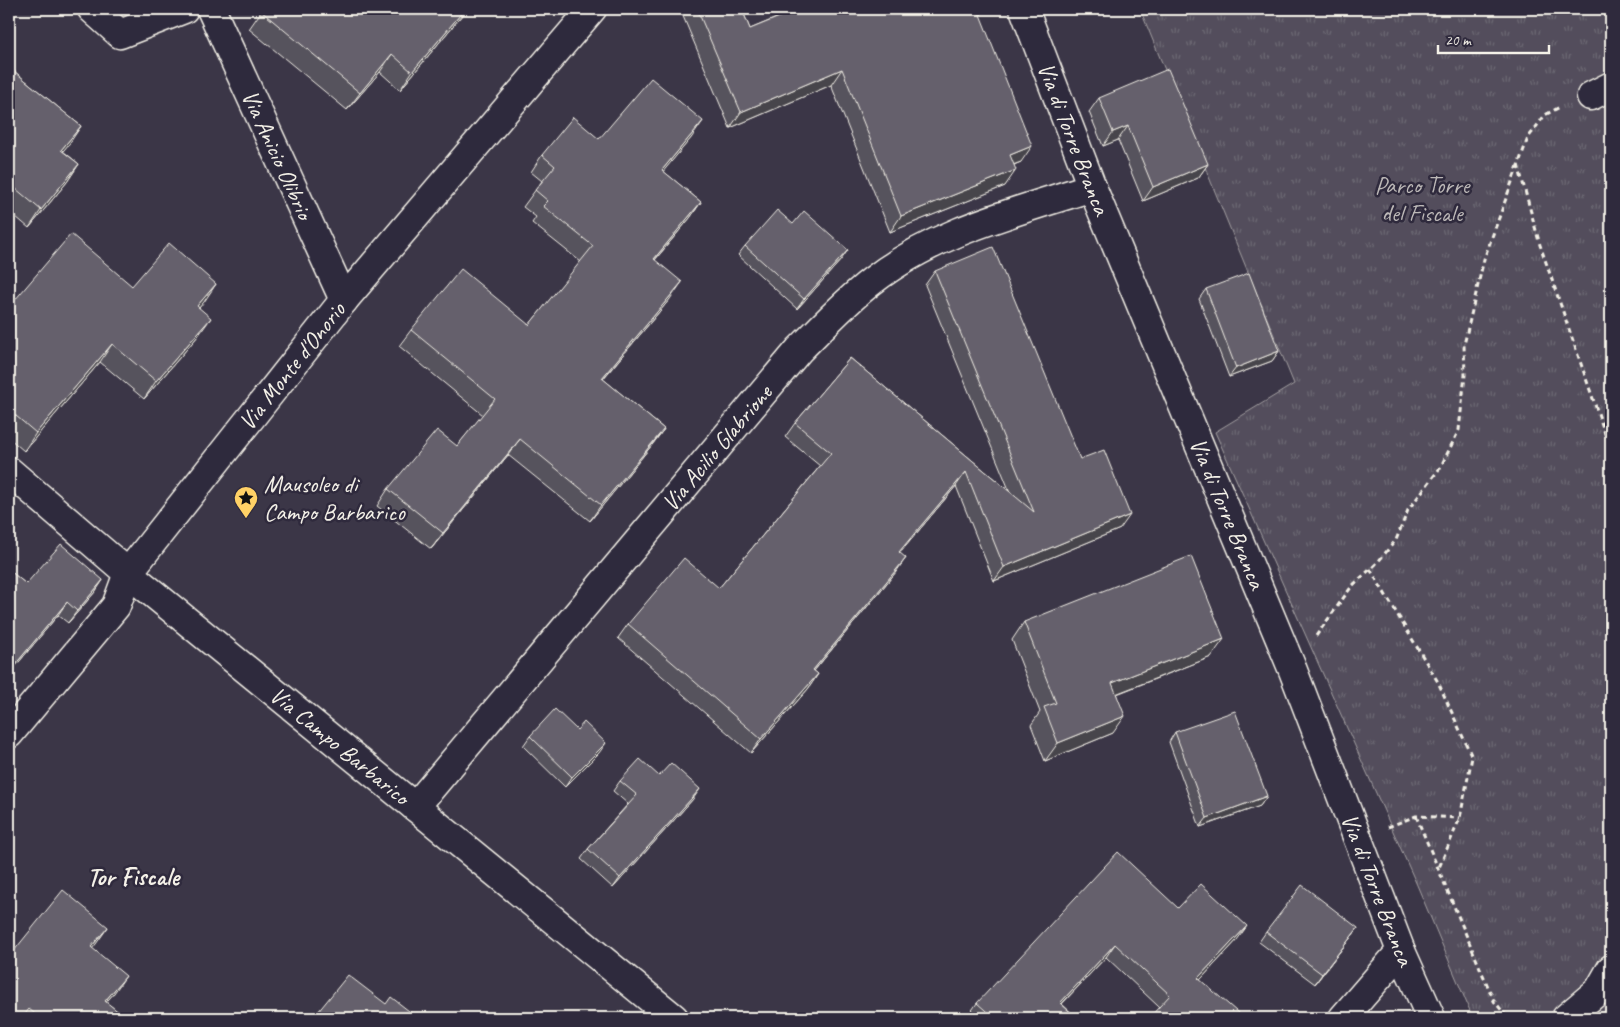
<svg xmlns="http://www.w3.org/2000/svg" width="1620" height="1027" viewBox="0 0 1620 1027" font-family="Caveat,sans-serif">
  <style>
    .park { fill: url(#park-tufts); stroke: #a4a0a2 }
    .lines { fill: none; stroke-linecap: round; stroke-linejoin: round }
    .street-casing { stroke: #f4f1e8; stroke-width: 31 }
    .path { stroke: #f4f1e8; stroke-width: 3; stroke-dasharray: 5 4; stroke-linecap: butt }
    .street { stroke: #2f2a3d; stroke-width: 28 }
    .wall { fill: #57535d; stroke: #f4f1e8 }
    .shaded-wall { fill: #47444c; stroke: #f4f1e8 }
    .building { fill: #65616c; stroke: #f4f1e8 }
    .labels { text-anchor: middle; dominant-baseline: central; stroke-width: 5; stroke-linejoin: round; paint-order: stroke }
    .street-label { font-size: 24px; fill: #f4f1e8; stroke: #2f2a3d }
    .park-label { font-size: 24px; fill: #bcb8b7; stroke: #2f2a3d }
    .poi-label { font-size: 24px; fill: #f4f1e8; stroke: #2f2a3d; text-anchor: start }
    .neighbourhood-label { font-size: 25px; font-weight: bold; fill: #f4f1e8; stroke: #2f2a3d }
  </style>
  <defs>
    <pattern id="park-tufts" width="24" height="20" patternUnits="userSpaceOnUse" patternTransform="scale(1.25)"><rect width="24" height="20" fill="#534e5c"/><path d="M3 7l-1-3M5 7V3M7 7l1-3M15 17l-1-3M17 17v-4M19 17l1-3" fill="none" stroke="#6c6873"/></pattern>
  </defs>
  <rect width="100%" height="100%" fill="#3b3647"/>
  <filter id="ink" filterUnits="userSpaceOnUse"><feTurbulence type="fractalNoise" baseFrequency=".02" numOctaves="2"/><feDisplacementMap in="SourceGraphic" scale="10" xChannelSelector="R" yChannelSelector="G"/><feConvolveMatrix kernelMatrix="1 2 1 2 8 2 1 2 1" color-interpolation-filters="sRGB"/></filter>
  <g filter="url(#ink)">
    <polygon class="park" points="1140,9 1611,9 1611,1018 1473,1018 1417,885 1215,432 1294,384"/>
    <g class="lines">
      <g class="street-casing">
        <g id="street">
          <polyline points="92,9 120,34 184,9"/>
          <path id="s1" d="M211 9 344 300"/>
          <path id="s2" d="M1024 9 1092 187 1292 668 1401 951 1431 1018"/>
          <polyline points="1591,96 1611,86"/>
          <path id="s3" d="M9 471 128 573 674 1018"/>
          <path id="s4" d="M9 734 116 606 128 573 344 300 592 9"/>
          <path id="s5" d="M415 807 799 350C823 326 845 302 872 281 936 231 1016 212 1092 187"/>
          <polyline points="1343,1018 1401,951"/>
          <polyline points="1566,1018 1599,990 1611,969"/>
        </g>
      </g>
      <g class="path">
        <polyline points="1518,165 1540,245 1611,451"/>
        <polyline points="1370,569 1438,682 1472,757 1460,818 1438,870"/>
        <polyline points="1316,636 1352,586 1377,563 1396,540 1408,510 1440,468 1459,430 1465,375 1464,345 1484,259 1528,138 1545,115 1560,107"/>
        <polyline points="1416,816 1494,1001 1508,1018"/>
        <polyline points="1388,827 1416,816 1460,818"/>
      </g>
      <use href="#street" class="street"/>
    </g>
    <g class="wall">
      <polygon points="263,9 467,9 400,90 380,72 347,110 249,29"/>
      <polygon points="680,9 742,9 750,29 793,11 792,9 985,9 980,16 1021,162 1014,165 1005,186 890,232 831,85 730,128"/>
      <polygon points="9,67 81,126 63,151 79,164 67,182 29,228 9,211"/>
      <polygon points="1099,98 1208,164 1198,178 1143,201 1118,140 1103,146 1089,112"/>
      <polygon points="692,137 663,171 701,202 690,218 655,260 670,299 603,379 664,429 652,445 590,521 508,455 431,549 377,506 388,489 457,446 483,415 399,346 411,330 529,325 581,262 532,223 536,217 523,207 542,181 531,172 542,155 599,139"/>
      <polygon points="793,224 841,260 797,309 738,255 745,246"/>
      <polygon points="935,271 1080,459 1120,529 994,581 956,486 900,553 896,572 814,671 818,674 808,689 751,753 618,638 628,624 719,588 820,466 785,437 795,423 850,358 1010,492 925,285"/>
      <polygon points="216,284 199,308 198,336 144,399 100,362 24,451 9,438 9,307 132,286"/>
      <polygon points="1206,289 1279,351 1272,361 1229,377 1199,299"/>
      <polygon points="9,570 26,584 103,580 95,592 68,623 58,615 9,674"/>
      <polygon points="1024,622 1211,657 1117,694 1113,733 1045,761 1031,725 1040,712 1012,640"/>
      <polygon points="577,730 599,753 565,787 523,746 530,736"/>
      <polygon points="1175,732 1267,796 1260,806 1200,827 1169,742"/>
      <polygon points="659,776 693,799 613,888 581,859 588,849 628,804 613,791 620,781"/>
      <polygon points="1178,908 1237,940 1200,980 1159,1007 1106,957 1062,1004 1077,1018 970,1018 968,1016 977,1003"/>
      <polygon points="108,927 92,948 114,993 106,1002 126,1018 9,1018 9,957"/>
      <polygon points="1358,928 1315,984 1259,942 1266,932"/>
    </g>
    <g class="shaded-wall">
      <polygon points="465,9 467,9 400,90 412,72"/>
      <polygon points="985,9 974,25 979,12"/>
      <polygon points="392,54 380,72 347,110 360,93"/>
      <polygon points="842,69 831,85 730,128 741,112"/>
      <polygon points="703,121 692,137 651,186 662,170"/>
      <polygon points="81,126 69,144 49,168 61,150"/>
      <polygon points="1128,126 1118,140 1103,146 1113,132"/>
      <polygon points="1032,146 1021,162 999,170 1010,155"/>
      <polygon points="79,164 67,182 29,228 41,210"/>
      <polygon points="1208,164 1198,178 1143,201 1153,187"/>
      <polygon points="1016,170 1005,186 890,232 901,216"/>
      <polygon points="701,202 690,218 642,275 654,259"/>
      <polygon points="848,250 841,260 797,309 804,299"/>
      <polygon points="682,282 670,299 590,394 602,378"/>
      <polygon points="216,284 204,302 185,324 197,306"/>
      <polygon points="211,318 198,336 144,399 156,381"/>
      <polygon points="112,344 100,362 24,451 36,433"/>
      <polygon points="1279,351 1272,361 1229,377 1236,368"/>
      <polygon points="664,429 652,445 590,521 601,505"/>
      <polygon points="520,439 508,455 431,549 443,533"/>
      <polygon points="966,472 956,486 889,566 899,552"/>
      <polygon points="1130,515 1120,529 994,581 1004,567"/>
      <polygon points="906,558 896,572 803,684 813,670"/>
      <polygon points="103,580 95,592 68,623 77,611"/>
      <polygon points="67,602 58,615 9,674 9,672"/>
      <polygon points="1224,639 1211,657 1100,700 1112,683"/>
      <polygon points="818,674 808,689 751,753 761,739"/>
      <polygon points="1125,716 1113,733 1045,761 1058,743"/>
      <polygon points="606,743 599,753 565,787 572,777"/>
      <polygon points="700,789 693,799 613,888 620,878"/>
      <polygon points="1267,796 1260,806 1200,827 1207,818"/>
      <polygon points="1247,926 1237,940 1189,992 1198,978"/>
      <polygon points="108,927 96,944 79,965 91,947"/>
      <polygon points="1358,928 1351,937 1315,984 1322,974"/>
      <polygon points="1115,944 1106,957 1050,1016 1060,1003"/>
      <polygon points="126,976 114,993 93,1018 105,1001"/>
    </g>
    <g class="building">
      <polygon points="263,9 465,9 412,72 392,54 360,93 261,11"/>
      <polygon points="697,9 742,9 750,29 799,9 985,9 979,12 1032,146 1010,155 1016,170 901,216 842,69 741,112"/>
      <polygon points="9,67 81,126 61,150 79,164 41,210 9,183"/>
      <polygon points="1168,69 1208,164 1153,187 1128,126 1113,132 1099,98"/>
      <polygon points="651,78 703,121 662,170 701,202 654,259 682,282 602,378 664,429 601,505 520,439 443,533 388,489 437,430 457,446 495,399 411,330 461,269 529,325 593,246 543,206 548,201 535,190 555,166 542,155 573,117 599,139"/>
      <polygon points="777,210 793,224 804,211 848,250 804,299 745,246"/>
      <polygon points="71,234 132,286 169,243 216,284 197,306 211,318 156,381 112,344 36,433 9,410 9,307"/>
      <polygon points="993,247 1080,459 1104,450 1130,515 1004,567 966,472 899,552 906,558 813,670 818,674 761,739 628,624 684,558 719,588 831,453 795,423 850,358 1034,512 935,271"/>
      <polygon points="1249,273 1279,351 1236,368 1206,289"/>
      <polygon points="61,544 103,580 77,611 67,602 9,672 9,570 26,584"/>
      <polygon points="1191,556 1224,639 1112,683 1125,716 1058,743 1044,707 1056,703 1024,622"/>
      <polygon points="555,709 577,730 584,722 606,743 572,777 530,736"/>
      <polygon points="1235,711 1267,796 1207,818 1175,732"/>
      <polygon points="640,759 659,776 671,763 700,789 620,878 588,849 637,795 620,781"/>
      <polygon points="1118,852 1178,908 1201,884 1247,926 1198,978 1244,1018 1149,1018 1170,995 1115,944 1060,1003 1077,1018 994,1018 977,1003"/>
      <polygon points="1302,885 1358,928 1322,974 1266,932"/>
      <polygon points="63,890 108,927 91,947 126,976 105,1001 126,1018 40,1018 29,1009 22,1018 11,1018 9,1016 9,957"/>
      <polygon points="348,975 386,1004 391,997 418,1018 313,1018"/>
    </g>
  </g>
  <defs>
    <g id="sight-pin" transform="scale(1.25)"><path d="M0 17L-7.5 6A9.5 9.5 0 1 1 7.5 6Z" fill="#ffd166" stroke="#2f2a3d"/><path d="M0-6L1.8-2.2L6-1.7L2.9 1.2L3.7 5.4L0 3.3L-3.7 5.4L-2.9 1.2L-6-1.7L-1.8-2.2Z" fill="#111"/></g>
  </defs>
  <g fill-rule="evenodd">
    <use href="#sight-pin" x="246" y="498"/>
  </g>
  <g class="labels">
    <g class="street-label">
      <text stroke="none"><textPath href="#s2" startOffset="139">Via di Torre Branca</textPath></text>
      <text stroke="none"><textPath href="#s1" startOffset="160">Via Anicio Olibrio</textPath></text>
      <text stroke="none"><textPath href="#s4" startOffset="466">Via Monte d'Onorio</textPath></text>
      <text stroke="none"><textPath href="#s5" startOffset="469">Via Acilio Glabrione</textPath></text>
      <text stroke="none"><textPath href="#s2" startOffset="544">Via di Torre Branca</textPath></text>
      <text stroke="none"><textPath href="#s3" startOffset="430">Via Campo Barbarico</textPath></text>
      <text stroke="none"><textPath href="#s2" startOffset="949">Via di Torre Branca</textPath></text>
    </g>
    <g class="park-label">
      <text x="1422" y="185">Parco Torre<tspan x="1422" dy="28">del Fiscale</tspan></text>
    </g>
    <g class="poi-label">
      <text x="264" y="484">Mausoleo di<tspan x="264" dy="28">Campo Barbarico</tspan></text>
    </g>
    <g class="neighbourhood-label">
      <text x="133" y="877">Tor Fiscale</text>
    </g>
  </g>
  <rect width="1620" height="1027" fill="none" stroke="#2f2a3d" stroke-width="30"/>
  <rect x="15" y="15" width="1590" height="997" fill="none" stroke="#f4f1e8" stroke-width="2" filter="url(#ink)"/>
  <path d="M1438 45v8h111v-8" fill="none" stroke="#f4f1e8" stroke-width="2.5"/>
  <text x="1445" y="45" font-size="15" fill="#f4f1e8" stroke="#2f2a3d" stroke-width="4" paint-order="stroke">20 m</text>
</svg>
